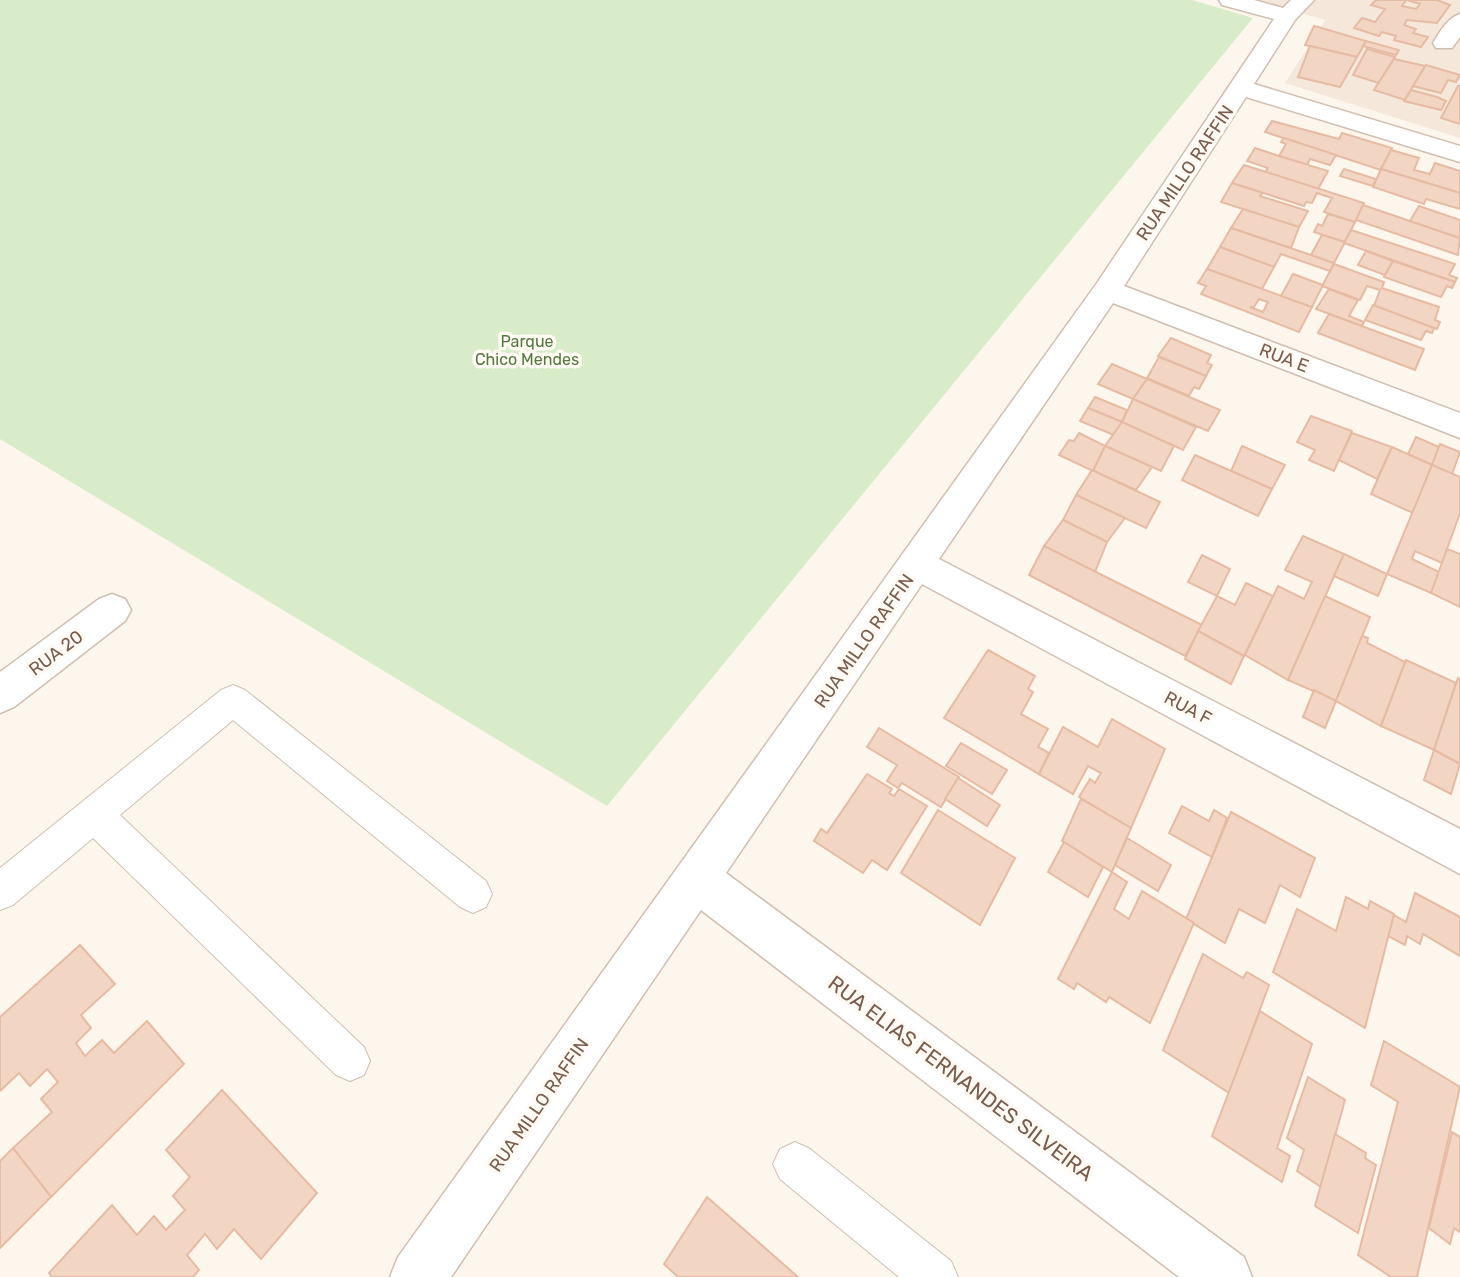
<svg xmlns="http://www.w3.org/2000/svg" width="1460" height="1277" viewBox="0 0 1460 1277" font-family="Rubik,sans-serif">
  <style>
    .residential { fill: #f5e8da }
    .green { fill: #d8ecc9 }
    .building { fill: #f3d5c3; stroke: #e6bba3; stroke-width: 2; fill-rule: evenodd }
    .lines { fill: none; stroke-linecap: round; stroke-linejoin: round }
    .service-casing { stroke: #d1beb0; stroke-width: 2 }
    .minor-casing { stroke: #d1beb0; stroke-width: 3 }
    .service { fill: #fff; fill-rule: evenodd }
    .minor { fill: #fff; fill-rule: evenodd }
    .labels { text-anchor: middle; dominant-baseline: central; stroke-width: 7; stroke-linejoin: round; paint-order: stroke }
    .far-park-label { font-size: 16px; fill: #537a41; stroke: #fffaf3 }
    .street-label { font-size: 18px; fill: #7a5c4d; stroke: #fffaf3 }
    .near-street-label { font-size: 21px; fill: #7a5c4d; stroke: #fffaf3 }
  </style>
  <rect width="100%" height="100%" fill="#fdf6ec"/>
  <polygon class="residential" points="1257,0 1460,0 1460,138 1285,83 1325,20"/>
  <polygon class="green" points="0,0 1192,0 1253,18 607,806 0,439"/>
  <g class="building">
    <polygon points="1376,0 1406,0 1402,6 1416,9 1420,4 1407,0 1437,0 1450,5 1437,23 1407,20 1404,25 1416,29 1413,33 1428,37 1421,47 1394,40 1396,36 1382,32 1379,36 1354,28 1362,18 1375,22 1385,9 1371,5"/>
    <polygon points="1314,26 1318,27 1366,41 1357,57 1305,45"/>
    <polygon points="1366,41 1399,50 1396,55 1363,46"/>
    <polygon points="1310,46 1357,57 1340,87 1298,77"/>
    <polygon points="1367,49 1395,57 1379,83 1353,75"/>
    <polygon points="1394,59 1425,66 1405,100 1374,90"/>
    <polygon points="1426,65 1460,75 1456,82 1448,80 1441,93 1413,86"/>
    <polygon points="1458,86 1460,86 1460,124 1441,118"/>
    <polygon points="1411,90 1437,97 1446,101 1441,110 1404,101"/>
    <polygon points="1272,121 1339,139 1342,133 1392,148 1381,170 1265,132"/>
    <polygon points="1284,138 1336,155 1330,165 1310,159 1307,165 1279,156 1286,144 1281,142"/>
    <polygon points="1255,148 1279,156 1328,171 1318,189 1265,172 1268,168 1247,161"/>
    <polygon points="1391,150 1419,158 1414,170 1430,174 1435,163 1460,171 1460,193 1381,169"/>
    <polygon points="1244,165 1266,172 1364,203 1355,222 1324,212 1332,198 1317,193 1312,203 1306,202 1304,206 1232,183"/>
    <polygon points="1344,169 1376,179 1373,186 1340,176"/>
    <polygon points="1381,169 1460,193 1460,209 1426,199 1424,204 1373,187"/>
    <polygon points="1232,183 1263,193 1260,196 1308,211 1299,227 1221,202"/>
    <polygon points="1363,205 1460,238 1458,255 1356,220"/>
    <polygon points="1419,206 1460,220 1460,238 1410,221"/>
    <polygon points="1243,209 1299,227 1291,248 1231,228"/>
    <polygon points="1328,214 1355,222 1345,242 1314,232 1318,224 1322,226"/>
    <polygon points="1231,228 1311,255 1334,263 1330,271 1281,254 1274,267 1220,247"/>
    <polygon points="1351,230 1455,264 1449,275 1457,278 1455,282 1344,243"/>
    <polygon points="1322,235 1345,242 1334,263 1311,255"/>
    <polygon points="1220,247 1274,267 1262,289 1207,269"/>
    <polygon points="1366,251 1393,261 1385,275 1358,265"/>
    <polygon points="1393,261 1455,282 1452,288 1447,286 1441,297 1384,277"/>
    <polygon points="1334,264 1384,282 1382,288 1439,307 1435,320 1440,322 1437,329 1374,306 1380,290 1367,286 1360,300 1322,286"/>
    <path d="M1207 269 1312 307 1299 332 1201 294 1206 286 1198 283ZM1259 299 1268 302 1263 312 1250 307H1254Z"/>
    <polygon points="1293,274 1323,285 1312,307 1281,296"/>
    <polygon points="1329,289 1358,300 1349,316 1364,322 1362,326 1316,309"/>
    <polygon points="1373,305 1434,328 1432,333 1426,331 1421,340 1365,320"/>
    <polygon points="1329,314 1424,349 1415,370 1318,333"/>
    <polygon points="1171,338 1211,355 1207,363 1212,365 1206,376 1158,356"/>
    <polygon points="1159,357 1206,376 1199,389 1194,387 1189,396 1147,378"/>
    <polygon points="1112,364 1147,379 1133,399 1098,384"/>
    <polygon points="1147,379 1220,410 1208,431 1133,399"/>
    <polygon points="1095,397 1127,410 1122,422 1088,408"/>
    <polygon points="1133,399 1196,427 1183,450 1122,422"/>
    <polygon points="1088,408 1122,422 1114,435 1080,421"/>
    <polygon points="1311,416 1352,431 1334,471 1309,460 1315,450 1297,442"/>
    <polygon points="1122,422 1174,446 1161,471 1105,446"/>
    <polygon points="1079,433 1105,446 1093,471 1059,455 1069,440 1074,441"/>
    <polygon points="1352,433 1392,447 1377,479 1339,460"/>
    <polygon points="1416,437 1439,447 1432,465 1408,454"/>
    <polygon points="1440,444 1460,452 1452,474 1432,465"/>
    <polygon points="1105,446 1152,467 1136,490 1093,471"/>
    <polygon points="1242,446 1285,465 1272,489 1231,471"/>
    <polygon points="1392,447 1432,465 1413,513 1371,494"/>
    <polygon points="1195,455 1272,489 1258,516 1182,480"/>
    <polygon points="1432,465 1460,477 1460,513 1442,563 1415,551 1412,559 1439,572 1431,593 1387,574"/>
    <polygon points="1092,470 1160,502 1146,528 1076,495"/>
    <polygon points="1076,495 1125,518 1107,542 1063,520"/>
    <polygon points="1063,520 1107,542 1095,572 1044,546"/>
    <polygon points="1303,536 1344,554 1288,680 1245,655 1278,586 1304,599 1312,582 1285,570"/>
    <polygon points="1044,546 1202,625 1185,656 1029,575"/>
    <polygon points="1447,549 1460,554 1460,607 1431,593"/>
    <polygon points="1344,554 1387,574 1378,596 1334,576"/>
    <polygon points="1202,555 1230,569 1217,596 1188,582"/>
    <polygon points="1246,583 1273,596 1244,656 1198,631 1217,596 1235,605"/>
    <polygon points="1325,596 1370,617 1336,701 1288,680"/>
    <polygon points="1198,631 1244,656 1231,684 1185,659"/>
    <polygon points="1362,636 1368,638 1367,643 1405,662 1381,726 1336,701"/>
    <polygon points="988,650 1035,676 1028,689 1033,692 1021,714 1048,729 1038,747 1049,753 1039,774 944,718"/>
    <polygon points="1406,660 1456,683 1434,750 1381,726"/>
    <polygon points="1458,678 1460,679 1460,764 1434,750"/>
    <polygon points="1314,690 1336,701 1325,728 1303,717"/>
    <polygon points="1112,719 1165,749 1131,828 1079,797 1090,779 1095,783 1101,773 1088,766 1073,794 1039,774 1063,727 1098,747"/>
    <polygon points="879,728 959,777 941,807 902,783 898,788 887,781 897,765 867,747"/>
    <polygon points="961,743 1007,770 992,794 946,766"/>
    <polygon points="1434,750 1460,764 1451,794 1424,780"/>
    <polygon points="867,774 892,789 889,793 894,796 899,789 927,806 887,870 872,860 863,873 814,841 821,829 827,833"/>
    <polygon points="958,778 1000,805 987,826 945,799"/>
    <polygon points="1081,799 1131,828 1112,872 1062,841"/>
    <polygon points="1182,806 1209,821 1214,810 1227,818 1212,857 1169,833"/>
    <polygon points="938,810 1015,858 980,925 901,873"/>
    <polygon points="1231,812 1315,858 1300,897 1280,885 1265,923 1239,909 1225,943 1186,919"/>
    <polygon points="1127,838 1171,865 1158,891 1115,865"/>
    <polygon points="1064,842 1103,867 1088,897 1048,872"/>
    <polygon points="1112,872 1127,882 1114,909 1129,919 1142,891 1194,923 1150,1023 1109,997 1106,1002 1077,983 1074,989 1058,979"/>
    <polygon points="1415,893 1460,917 1460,956 1423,934 1420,944 1407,936 1405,945 1388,936 1394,915 1406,922"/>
    <polygon points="1346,897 1368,909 1370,901 1394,914 1365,1028 1273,972 1297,909 1336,931"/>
    <polygon points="80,945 115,984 81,1015 91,1028 76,1043 85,1056 102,1040 114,1053 147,1021 184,1064 51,1197 13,1148 52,1112 41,1099 58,1082 47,1069 30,1086 19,1073 0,1091 0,1017"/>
    <polygon points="1203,954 1243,978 1247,972 1269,985 1229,1093 1163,1050"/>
    <polygon points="1260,1011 1312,1044 1277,1148 1290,1156 1282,1182 1212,1136"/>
    <polygon points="1384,1041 1460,1087 1417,1277 1391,1277 1358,1255 1398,1102 1371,1085"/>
    <polygon points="1308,1077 1345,1100 1321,1187 1297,1171 1304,1150 1287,1138"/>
    <polygon points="222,1090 317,1193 261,1259 234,1229 217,1249 205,1234 187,1255 199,1270 193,1277 52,1277 49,1273 112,1205 137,1235 154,1216 166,1230 185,1210 173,1196 190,1177 166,1150"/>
    <polygon points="1452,1132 1460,1137 1460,1232 1454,1228 1450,1244 1429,1228"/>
    <polygon points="1335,1134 1366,1153 1365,1158 1376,1165 1358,1233 1315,1206"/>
    <polygon points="13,1148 51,1197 0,1248 0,1161"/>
    <polygon points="707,1197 798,1277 678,1277 664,1264"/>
  </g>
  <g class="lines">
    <g class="service-casing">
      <g id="service">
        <polygon points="233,685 245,690 486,881 492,894 486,907 473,913 460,907 233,720 120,815 364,1047 370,1061 364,1075 350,1081 336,1075 93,838 13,905 0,910 0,868 221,690"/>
        <polygon points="795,1142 810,1149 951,1261 958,1277 899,1277 780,1179 773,1164 780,1149"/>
      </g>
    </g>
    <g class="minor-casing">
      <g id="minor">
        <polygon points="1219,0 1254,0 1283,8 1291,0 1314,0 1295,20 1254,84 1460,146 1460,162 1246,97 1124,286 1460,413 1460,438 1113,303 939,559 1460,829 1460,874 922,584 726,873 1244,1257 1252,1277 1179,1277 701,910 451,1277 390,1277 398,1257 1097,283 1274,19 1222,5"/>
        <path d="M1460 14V37L1452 48H1436L1433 43C1440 32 1447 18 1460 14Z"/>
        <polygon points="112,594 125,599 131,610 125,621 14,707 0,713 0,672 99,599"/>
      </g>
    </g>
    <use href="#service" class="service"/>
    <use href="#minor" class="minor"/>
  </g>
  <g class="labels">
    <g class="far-park-label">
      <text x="527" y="341">Parque<tspan x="527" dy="18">Chico Mendes</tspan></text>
    </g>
    <g class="street-label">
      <text transform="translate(1185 173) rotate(-56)">RUA MILLO RAFFIN</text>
      <text transform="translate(1284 358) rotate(21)">RUA E</text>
      <text transform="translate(864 641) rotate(-55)">RUA MILLO RAFFIN</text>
      <text transform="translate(56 653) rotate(-37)">RUA 20</text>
      <text transform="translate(1188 708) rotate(28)">RUA F</text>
      <text transform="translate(539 1105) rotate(-55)">RUA MILLO RAFFIN</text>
    </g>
    <g class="near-street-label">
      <text transform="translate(961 1078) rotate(37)">RUA ELIAS FERNANDES SILVEIRA</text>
    </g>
  </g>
</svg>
